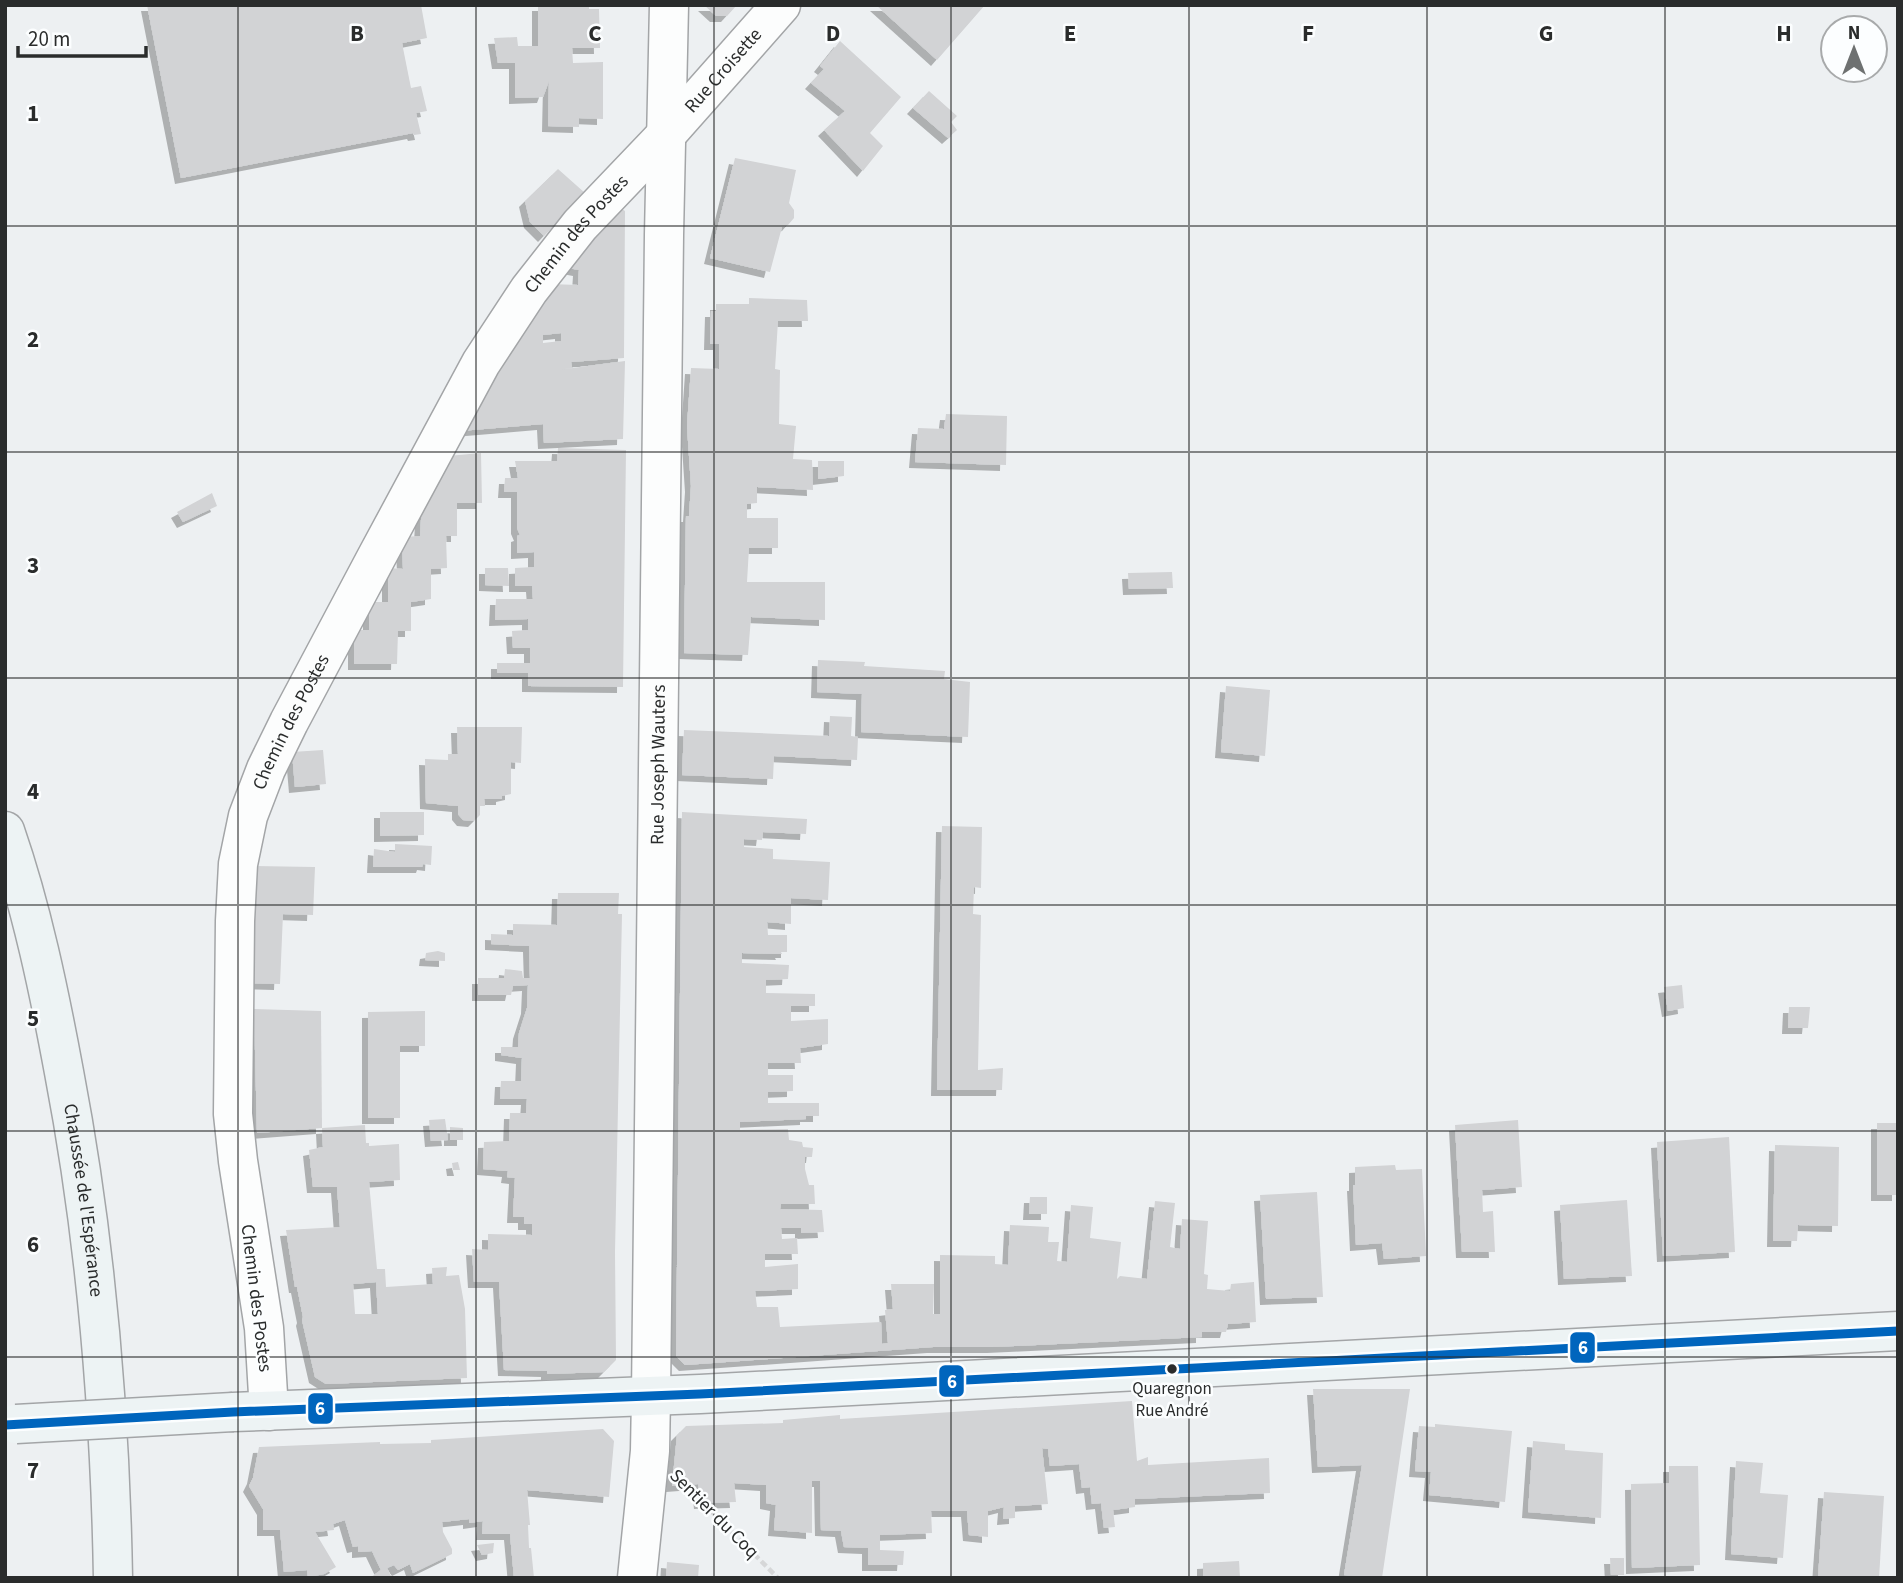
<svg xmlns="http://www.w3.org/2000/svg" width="1903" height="1583" viewBox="0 0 1903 1583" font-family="'Source Sans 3',sans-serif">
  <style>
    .building { fill: #d2d3d5; fill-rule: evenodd; filter: url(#shadow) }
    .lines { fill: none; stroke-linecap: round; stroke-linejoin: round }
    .street-casing { stroke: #a3a5a7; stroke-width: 41 }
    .secondary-casing { stroke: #a3a5a7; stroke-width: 41 }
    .path { stroke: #d6d7d8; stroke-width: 4.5; stroke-dasharray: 7 3.5; stroke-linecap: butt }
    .street { stroke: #fcfdfd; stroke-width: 38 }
    .secondary { stroke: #edf3f4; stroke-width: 38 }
    .secondary-bridge-casing { stroke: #a3a5a7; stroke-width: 41; stroke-linecap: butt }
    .secondary-bridge { stroke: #edf3f4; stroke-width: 38 }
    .bus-1-casing { stroke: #fcfeff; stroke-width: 14 }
    .bus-1 { stroke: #0065bd; stroke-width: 9 }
    .grid { fill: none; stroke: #2a2c2c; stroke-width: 2; stroke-opacity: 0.55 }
    .bus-dot { fill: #2a2c2c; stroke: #fcfeff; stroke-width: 2.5 }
    .labels { text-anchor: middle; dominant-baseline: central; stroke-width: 5; stroke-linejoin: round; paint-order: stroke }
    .bus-label { font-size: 17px; fill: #2a2c2c; stroke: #fcfeff }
    .street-label { font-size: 19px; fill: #2a2c2c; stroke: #fcfeff }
    .grid-label { font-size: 23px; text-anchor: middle; font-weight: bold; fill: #2a2c2c; stroke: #fcfeff; stroke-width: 5; stroke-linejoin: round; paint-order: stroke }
    .line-badge { stroke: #fcfeff; stroke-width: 2.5 }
    .badge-label { font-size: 19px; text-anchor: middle; font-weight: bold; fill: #fff }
  </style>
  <defs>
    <filter id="shadow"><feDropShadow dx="-6" dy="6" stdDeviation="0" flood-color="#0004"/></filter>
  </defs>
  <rect width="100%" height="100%" fill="#edf0f2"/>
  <g class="building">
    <polygon points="147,5 421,5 427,38 402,43 411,88 421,86 427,111 416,113 421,134 414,135 413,133 181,178"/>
    <polygon points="538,5 589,5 589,9 599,9 600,48 572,48 573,63 603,62 603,119 579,118 579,127 548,126 549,81 543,97 515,98 515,63 498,63 494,38 517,37 518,46 538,46"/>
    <polygon points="704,5 737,5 727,16 716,16"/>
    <polygon points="876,5 985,5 937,60"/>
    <polygon points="840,41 901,97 870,133 883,146 863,171 824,130 845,111 811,83 824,69 820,66"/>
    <polygon points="929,91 957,116 951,122 957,130 948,138 913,108"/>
    <polygon points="735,158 796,170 789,203 794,210 794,218 788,225 782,227 770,272 710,258"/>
    <polygon points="558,169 585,193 544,236 530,222 525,201"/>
    <path d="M619 207 625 211 624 358 571 362 572 368 558 370 625 361 623 439 544 443 543 424 460 431 550 284 578 285 579 270 563 267ZM561 333V341L543 343V335Z"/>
    <polygon points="749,298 807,300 808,321 778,321 775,369 780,370 779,424 796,426 793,459 812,460 813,490 757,487 757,503 747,504 747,518 778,518 778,548 749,548 747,582 825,582 825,620 751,617 748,655 684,653 686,516 689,516 691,486 687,426 691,368 719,369 719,344 710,344 711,311 716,311 716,304 749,304"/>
    <polygon points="946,414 1007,416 1006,465 915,462 918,428 944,429"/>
    <polygon points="558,448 626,450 623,687 528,686 528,673 497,673 497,663 530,663 530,648 513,648 512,631 528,630 528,619 495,620 496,599 533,599 532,586 515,586 515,568 534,567 534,552 517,553 517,536 520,535 517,528 517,492 504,492 505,478 518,478 515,461 557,461"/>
    <polygon points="481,453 482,503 457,503 457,536 446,536 447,568 431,569 431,599 411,602 411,631 398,631 397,664 354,664 354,630 369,630 369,602 388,602 388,568 403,569 402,537 420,536 422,503 448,456"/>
    <polygon points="818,461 844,461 844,476 818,479"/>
    <polygon points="212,493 217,506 183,522 177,512"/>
    <polygon points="485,568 508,568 509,586 485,585"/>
    <polygon points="1172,572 1173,588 1129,589 1128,573"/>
    <polygon points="818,660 865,662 864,666 945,671 944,679 970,682 968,737 861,732 862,694 817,692"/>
    <polygon points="1226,686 1270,690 1265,756 1221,752"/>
    <polygon points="830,716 852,717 851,736 858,737 857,760 774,756 773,779 682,775 684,730 829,736"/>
    <polygon points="457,727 522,727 521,763 511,762 511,794 502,796 502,799 484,799 485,806 480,806 480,815 474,821 463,820 458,814 458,806 426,803 425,759 448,760 448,754 458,754"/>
    <polygon points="323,750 326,784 295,787 292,752"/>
    <polygon points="380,812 424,812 424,835 380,836"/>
    <polygon points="682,812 807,819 806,834 763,832 762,840 744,839 744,847 773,849 773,859 830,862 828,900 791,898 791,924 767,922 768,935 787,935 787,952 781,952 782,954 742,953 742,963 789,965 788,979 766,980 766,993 815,994 815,1006 791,1006 791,1021 828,1019 828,1044 800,1048 801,1063 768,1063 768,1075 793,1075 793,1091 768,1092 768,1103 819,1103 819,1116 806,1116 806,1119 740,1122 740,1130 788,1129 789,1140 802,1142 803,1147 813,1148 812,1157 805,1157 805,1169 809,1185 814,1185 815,1204 781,1204 780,1209 822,1210 824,1232 801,1233 801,1228 781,1228 782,1239 797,1238 798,1254 765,1254 765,1267 798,1264 798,1289 755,1291 757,1307 778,1307 780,1327 881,1322 882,1344 888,1343 885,1310 893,1309 891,1284 934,1284 933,1314 940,1314 940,1255 995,1256 995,1264 1008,1265 1010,1225 1049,1227 1048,1242 1059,1242 1057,1261 1067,1262 1071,1205 1093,1207 1090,1238 1121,1242 1117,1279 1120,1276 1147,1279 1155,1201 1175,1203 1170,1247 1180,1249 1182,1219 1208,1221 1204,1274 1208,1275 1207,1289 1230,1291 1231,1284 1254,1282 1256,1322 1228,1324 1226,1332 1202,1332 1202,1337 993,1347 933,1347 685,1365 676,1356"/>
    <polygon points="942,826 982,827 981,888 974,887 973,914 981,915 978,1070 1003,1068 1002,1090 937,1090"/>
    <polygon points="395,844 432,846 431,865 423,864 422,867 373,867 374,849 395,852"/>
    <polygon points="252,866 315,867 313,915 283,914 280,984 246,983"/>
    <polygon points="558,893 619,893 618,914 622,914 615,1252 616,1360 604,1372 547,1374 547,1371 504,1370 499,1282 474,1282 472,1249 488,1250 488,1234 532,1235 532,1224 524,1224 524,1217 513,1217 515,1178 507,1177 508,1171 483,1169 484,1142 509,1141 510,1113 526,1113 527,1099 500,1099 501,1081 521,1081 522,1058 501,1055 501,1047 518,1047 519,1033 527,1008 528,985 513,986 511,995 478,995 478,978 504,978 505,969 522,971 523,978 530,978 529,946 491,944 491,934 513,935 513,924 557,925"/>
    <polygon points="438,951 445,953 445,961 425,960 426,953"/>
    <polygon points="1682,985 1684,1008 1668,1011 1664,987"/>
    <polygon points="1789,1007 1810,1007 1808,1028 1788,1028"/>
    <polygon points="254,1009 321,1011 322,1128 257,1133"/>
    <polygon points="425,1011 425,1046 400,1046 400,1118 368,1118 368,1012"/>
    <polygon points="445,1119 448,1140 431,1141 429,1120"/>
    <polygon points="1518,1120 1522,1187 1482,1190 1483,1212 1493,1211 1495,1252 1462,1252 1455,1125"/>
    <rect x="1877" y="1123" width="21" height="72"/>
    <path d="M365 1125 366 1143H369V1146L399 1144 400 1180 369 1182 377 1269H385L386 1287 433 1284 432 1268 447 1267 446 1276 459 1275 465 1309 467 1378 326 1384 315 1377 302 1320 303 1317 297 1287H295L286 1230 340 1227 337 1187H313L309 1150 323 1147 322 1128ZM376 1282 378 1314H355L353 1284Z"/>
    <polygon points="450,1127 463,1128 463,1140 450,1140"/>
    <polygon points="1729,1137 1735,1252 1663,1256 1657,1142"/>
    <polygon points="1775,1145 1839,1147 1838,1226 1798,1225 1797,1241 1773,1241"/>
    <polygon points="458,1162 460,1170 453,1170 452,1163"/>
    <polygon points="1395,1165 1396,1170 1422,1169 1426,1256 1384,1259 1382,1243 1356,1245 1353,1185 1355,1185 1355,1167"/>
    <polygon points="1317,1192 1323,1297 1266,1299 1260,1195"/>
    <polygon points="1030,1197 1047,1197 1047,1214 1029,1214"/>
    <polygon points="1627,1200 1632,1276 1564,1279 1560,1205"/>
    <polygon points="1313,1389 1410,1389 1382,1578 1344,1575 1362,1465 1318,1467"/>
    <polygon points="1132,1401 1137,1461 1148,1457 1148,1465 1269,1458 1270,1493 1135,1499 1135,1507 1113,1510 1115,1527 1104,1528 1101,1503 1092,1504 1090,1487 1082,1488 1079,1464 1050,1466 1048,1449 1042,1448 1048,1504 1015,1506 1015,1518 1003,1519 1004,1507 988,1511 988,1537 969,1535 967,1511 931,1511 932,1533 880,1535 880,1550 904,1551 903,1565 868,1565 868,1548 844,1547 841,1531 821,1530 820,1481 812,1481 812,1533 774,1530 776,1505 766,1503 766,1485 734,1483 736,1502 700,1503 698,1484 672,1486 677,1435 686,1426 783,1423 783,1420 840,1415 840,1419"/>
    <polygon points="1435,1424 1512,1431 1505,1502 1429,1495 1431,1472 1415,1471 1419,1426 1435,1427"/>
    <polygon points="603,1429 614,1441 609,1497 527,1490 530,1525 528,1525 529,1548 531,1548 534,1578 514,1578 510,1534 482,1534 483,1521 469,1523 469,1519 442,1522 443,1532 452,1549 452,1554 413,1573 410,1564 398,1570 394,1565 387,1568 392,1578 370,1578 381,1570 372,1551 358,1552 358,1546 353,1547 345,1520 333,1524 334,1530 315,1532 336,1567 324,1574 308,1577 307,1570 284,1572 280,1530 263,1530 263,1509 249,1486 253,1478 259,1447 380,1442 380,1444 431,1443 431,1440"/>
    <polygon points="1533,1441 1565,1444 1565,1450 1603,1453 1601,1518 1528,1512"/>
    <polygon points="1736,1461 1763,1463 1760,1493 1788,1495 1783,1558 1731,1554"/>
    <polygon points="1669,1466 1698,1466 1700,1565 1632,1568 1631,1484 1669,1483"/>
    <polygon points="1824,1492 1884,1496 1879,1578 1818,1578"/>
    <polygon points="494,1543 493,1553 482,1555 477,1545"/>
    <polygon points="1610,1558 1624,1558 1624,1575 1611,1575"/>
    <polygon points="1239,1561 1240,1578 1203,1578 1203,1563"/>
    <polygon points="667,1562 699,1565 698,1578 666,1578"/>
  </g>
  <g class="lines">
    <g class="street-casing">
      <g id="street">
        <path id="s1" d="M269 1411 264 1328 238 1161 233 1114 235 921 238 864 248 816 266 769 289 722 376 558 481 363 529 290 580 225 666 135 781 5"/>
        <path id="s2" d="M637 1578 650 1451 651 1396 664 235 669 5"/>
      </g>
    </g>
    <g class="secondary-casing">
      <g id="secondary">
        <path id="s3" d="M5 831C32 909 49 991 64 1072 96 1239 110 1408 113 1578"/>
        <polyline points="233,1412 700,1394 1898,1331"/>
      </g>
    </g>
    <polyline class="path" points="687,1487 778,1578"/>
    <use href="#street" class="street"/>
    <use href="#secondary" class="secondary"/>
    <g class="secondary-bridge-casing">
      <polyline id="secondary-bridge" points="16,1424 233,1412"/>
    </g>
    <use href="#secondary-bridge" class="secondary-bridge"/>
    <g class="bus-1-casing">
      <polyline id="bus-1" points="5,1425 233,1412 700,1394 1898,1331"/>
    </g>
    <use href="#bus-1" class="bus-1"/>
  </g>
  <path class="grid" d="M238 5V1578M476 5V1578M714 5V1578M951 5V1578M1189 5V1578M1427 5V1578M1665 5V1578M5 226H1898M5 452H1898M5 678H1898M5 905H1898M5 1131H1898M5 1357H1898"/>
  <circle class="bus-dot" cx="1172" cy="1369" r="6"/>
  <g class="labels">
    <g class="bus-label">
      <text x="1172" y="1389">Quaregnon<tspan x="1172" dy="22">Rue André</tspan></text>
    </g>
    <g class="street-label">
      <text stroke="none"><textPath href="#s1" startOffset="1489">Rue Croisette</textPath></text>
      <text stroke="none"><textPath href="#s1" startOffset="1269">Chemin des Postes</textPath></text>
      <text stroke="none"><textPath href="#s1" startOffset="702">Chemin des Postes</textPath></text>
      <text stroke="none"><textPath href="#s2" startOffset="814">Rue Joseph Wauters</textPath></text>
      <text stroke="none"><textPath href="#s3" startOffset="378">Chaussée de l'Espérance</textPath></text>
      <text transform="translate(256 1298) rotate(83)">Chemin des Postes</text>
      <text transform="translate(714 1514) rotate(45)">Sentier du Coq</text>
    </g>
  </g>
  <g class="grid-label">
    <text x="357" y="41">B</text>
    <text x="595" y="41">C</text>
    <text x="833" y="41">D</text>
    <text x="1070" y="41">E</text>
    <text x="1308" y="41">F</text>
    <text x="1546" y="41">G</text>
    <text x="1784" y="41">H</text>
    <text x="33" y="121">1</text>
    <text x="33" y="347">2</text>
    <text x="33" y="573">3</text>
    <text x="33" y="799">4</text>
    <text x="33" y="1026">5</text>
    <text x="33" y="1252">6</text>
    <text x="33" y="1478">7</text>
  </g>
  <g class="line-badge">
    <rect x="1569" y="1331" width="27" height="33" rx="7" fill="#0065bd"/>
    <rect x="938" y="1364" width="27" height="34" rx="7" fill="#0065bd"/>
    <rect x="307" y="1392" width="27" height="33" rx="7" fill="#0065bd"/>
  </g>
  <g class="badge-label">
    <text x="1583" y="1354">6</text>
    <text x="952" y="1388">6</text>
    <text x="320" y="1415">6</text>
  </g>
  <rect width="1903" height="1583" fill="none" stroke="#2a2c2c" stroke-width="14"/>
  <g transform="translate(1854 49)"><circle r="33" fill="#fcfeff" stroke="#a8aaab" stroke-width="2"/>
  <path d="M0-5L12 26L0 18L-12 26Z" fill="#6e7171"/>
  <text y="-10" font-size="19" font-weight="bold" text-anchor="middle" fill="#2a2c2c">N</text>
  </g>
  <path d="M18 46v10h128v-10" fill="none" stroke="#2a2c2c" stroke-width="3.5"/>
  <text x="28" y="46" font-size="21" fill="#2a2c2c" stroke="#fcfeff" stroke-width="5" paint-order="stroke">20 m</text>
</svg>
